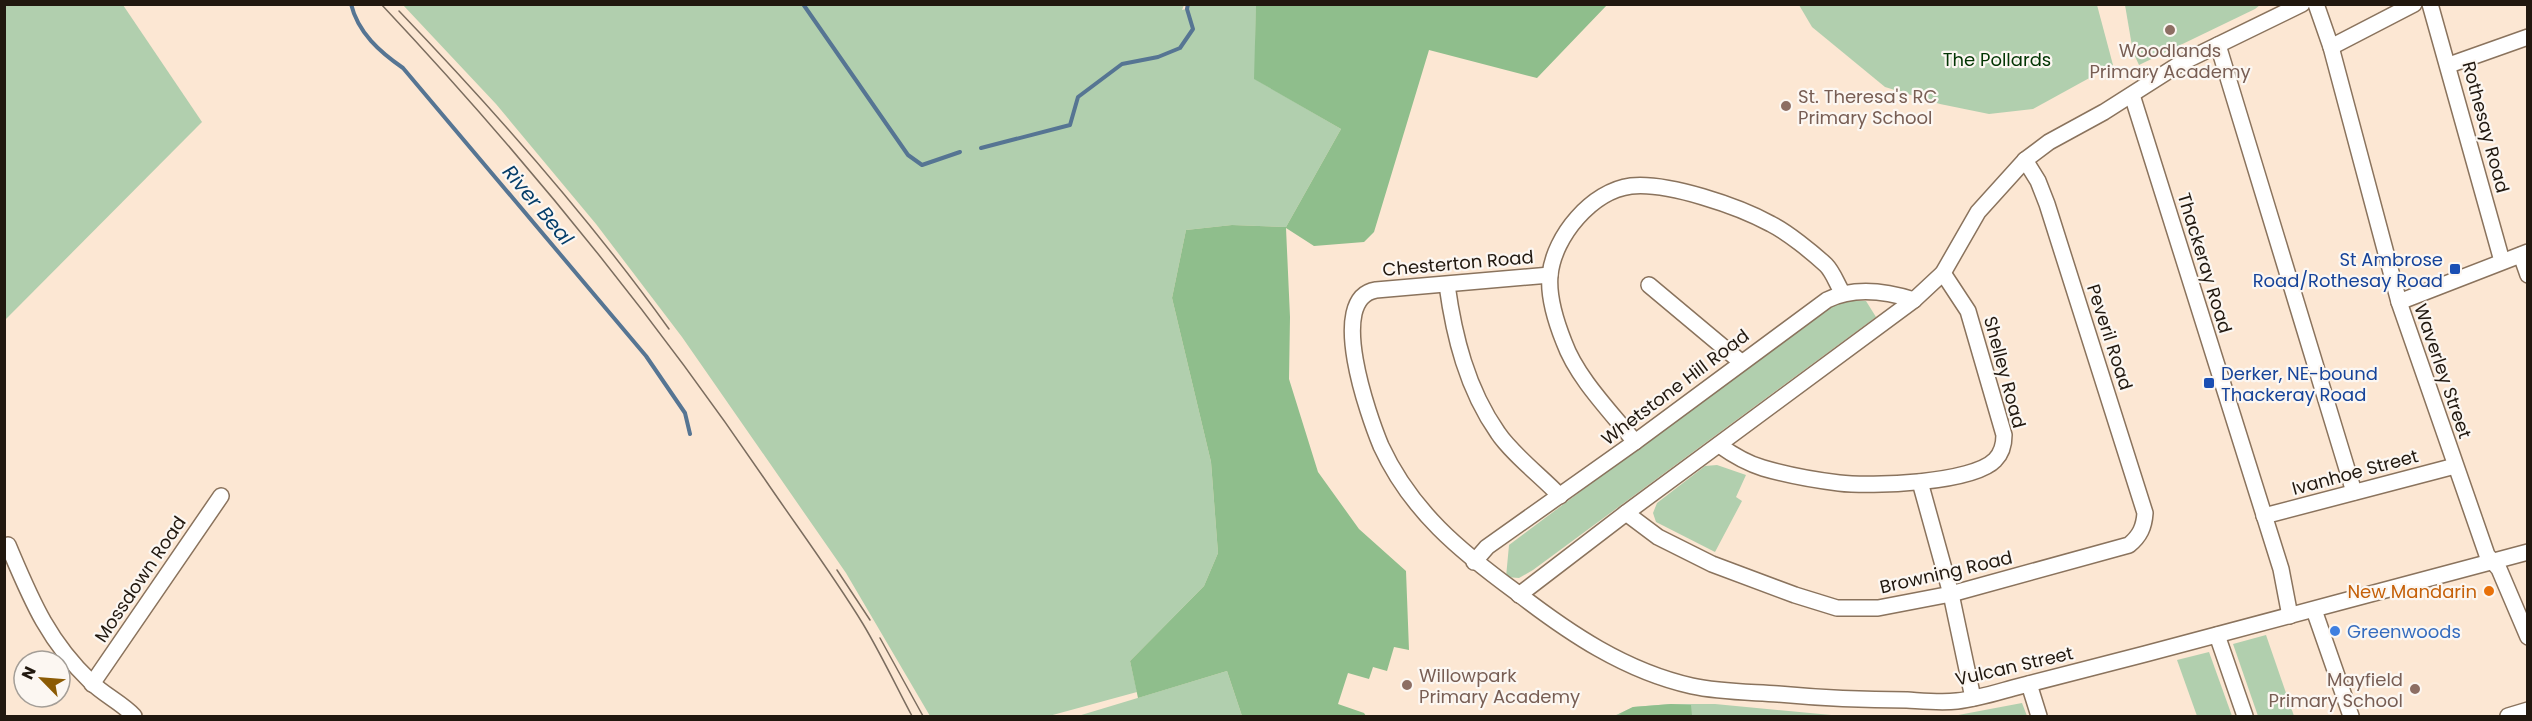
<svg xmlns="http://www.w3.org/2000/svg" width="2532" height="721" viewBox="0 0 2532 721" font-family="Poppins,sans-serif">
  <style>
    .green { fill: #b1cfae }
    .forest { fill: #8fbe8c }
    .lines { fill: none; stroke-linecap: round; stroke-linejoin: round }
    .stream { stroke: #567593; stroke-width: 4 }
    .street-casing { stroke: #8a735d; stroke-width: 18 }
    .street { stroke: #fff; stroke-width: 15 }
    .tram { stroke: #7b6d5f; stroke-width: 1.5 }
    .education-dot { fill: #8d6e63; stroke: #fcf7f2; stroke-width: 2 }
    .transit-dot { fill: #1a4fb4; stroke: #fcf7f2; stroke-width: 2 }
    .food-dot { fill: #e8710a; stroke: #fcf7f2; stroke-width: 2 }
    .shop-dot { fill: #3f7fe0; stroke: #fcf7f2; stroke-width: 2 }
    .labels { text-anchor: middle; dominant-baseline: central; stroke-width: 4.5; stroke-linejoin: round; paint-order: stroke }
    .education-label { font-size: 18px; fill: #785e54; stroke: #fcf7f2; text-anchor: start }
    .park-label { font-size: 18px; fill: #023503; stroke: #fcf7f2 }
    .street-label { font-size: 18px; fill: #21180f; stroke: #fcf7f2 }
    .transit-label { font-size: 18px; fill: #164399; stroke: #fcf7f2; text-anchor: end }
    .food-label { font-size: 18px; fill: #c56008; stroke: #fcf7f2; text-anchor: end }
    .shop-label { font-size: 18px; fill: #366cbe; stroke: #fcf7f2; text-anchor: start }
    .water-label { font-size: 20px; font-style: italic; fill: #053d69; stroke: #fcf7f2 }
  </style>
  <rect width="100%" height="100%" fill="#fce7d3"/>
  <g class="green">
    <polygon points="5,4 123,5 202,122 5,320"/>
    <polygon points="403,5 1184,5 1182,10 1186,9 1188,5 1256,5 1255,79 1341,129 1286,227 1232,225 1186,230 1172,298 1211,462 1218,553 1204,586 1130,661 1137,692 1049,716 930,716 846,573 682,337 596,224 496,104"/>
    <polygon points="1799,5 2097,5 2113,65 2033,109 1989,114 1940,104 1885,87 1812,27"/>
    <polygon points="2125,5 2125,4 2260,5 2255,9 2139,65 2133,52"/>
    <polygon points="1845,301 1866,301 1876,317 1533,570 1519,578 1506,577 1509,545 1828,306"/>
    <polygon points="1717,465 1746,475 1736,497 1742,501 1715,552 1656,522 1653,513 1657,503 1705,466"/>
    <polygon points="2266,635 2294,716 2258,716 2233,644"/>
    <polygon points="2209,652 2232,716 2197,716 2177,660"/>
    <polygon points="1227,671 1242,716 1078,716"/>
    <polygon points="2022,703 2027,716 1953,716"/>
    <polygon points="1671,704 1715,704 1842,716 1614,716 1633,707"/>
  </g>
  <g class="forest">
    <polygon points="1256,5 1607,5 1537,78 1429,50 1374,232 1364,242 1314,246 1286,228 1290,317 1289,379 1318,472 1359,529 1406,571 1409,650 1394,647 1387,671 1373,667 1369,679 1348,673 1338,704 1364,713 1366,716 1242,716 1227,671 1138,698 1130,661 1204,586 1218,553 1211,462 1172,298 1186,230 1232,225 1286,227 1341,129 1254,79"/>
    <polygon points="1671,704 1691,705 1692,716 1623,716 1619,714 1633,707"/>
  </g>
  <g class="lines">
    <g class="stream">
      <path d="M351 4C358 33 380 52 403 68L646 356 685 413 690 434"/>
      <polyline points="803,4 908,155 922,165 960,152"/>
      <polyline points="981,148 1070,125 1078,97 1122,64 1158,57 1180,48 1193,29 1187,9 1188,4"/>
    </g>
    <g class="street-casing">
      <g id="street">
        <polyline points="2316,4 2331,47 2399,302 2487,555 2499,569 2528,637"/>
        <polyline points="2430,4 2502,261"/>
        <polyline points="2218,45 2354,492"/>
        <polyline points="2331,47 2414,4"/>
        <polyline points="2449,65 2528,37"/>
        <polyline points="2132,95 2281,569 2290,616"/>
        <polyline points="2521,255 2528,275"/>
        <path d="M1550 275 1376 290C1326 298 1369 417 1381 446 1411 511 1460 551 1516 592 1569 633 1625 671 1692 686 1719 692 1750 692 1778 694 1821 698 1864 700 1907 700 1923 701 1941 703 1957 701 1976 699 1995 693 2013 688 2057 677 2101 665 2145 654 2273 620 2400 586 2528 552"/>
        <path d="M1447 285C1454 336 1467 389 1498 433 1512 454 1542 477 1560 496"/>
        <polyline points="1649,285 1741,362"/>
        <polyline points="2399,302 2528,252"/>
        <path d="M1635 442C1611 412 1577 378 1564 342 1556 322 1548 296 1550 275 1554 236 1592 191 1631 186 1668 182 1738 206 1771 224 1787 232 1812 252 1826 265 1833 272 1837 284 1842 292"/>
        <path d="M1719 445C1733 455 1746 463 1763 468 1787 475 1814 480 1839 483 1871 487 1973 483 1995 460 2002 453 2004 445 2004 435L1968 311 1943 273"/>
        <polyline points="1920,482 1951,594 1973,698"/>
        <path d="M1626 513 1658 537 1712 564 1795 595 1837 608H1878L1951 594 2129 545C2140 536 2144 527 2145 513L2047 204 2038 181 2025 160"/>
        <polyline points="2264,516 2455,466"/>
        <path d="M8 545C31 599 47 640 91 682 104 695 122 703 134 716"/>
        <path d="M1474 562 1487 547 1635 442 1827 300C1855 286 1886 291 1914 300"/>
        <polyline points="1519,595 1626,513 1914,300 1943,273 1978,212 2025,160 2049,142 2104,112 2181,63 2302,4"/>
        <polyline points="2314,610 2351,716"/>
        <polyline points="2217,635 2245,716"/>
        <polyline points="92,684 221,496"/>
        <polyline points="2029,684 2039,716"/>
        <polyline points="2508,716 2528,710"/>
      </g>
    </g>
    <use href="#street" class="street"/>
    <g class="tram">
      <path d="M381 4C521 153 651 312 766 481 798 528 833 575 863 624 881 654 896 686 912 716"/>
      <path d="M399 11C495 111 588 216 669 329"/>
      <polyline points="837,570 870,620"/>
      <polyline points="880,638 923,716"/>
    </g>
  </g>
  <g class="education-dot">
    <circle cx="2170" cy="30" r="6"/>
    <circle cx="1786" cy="106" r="6"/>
    <circle cx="1407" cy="685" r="6"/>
    <circle cx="2415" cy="689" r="6"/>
  </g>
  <g class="transit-dot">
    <rect x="2449" y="263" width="12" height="12" rx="3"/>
    <rect x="2203" y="377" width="12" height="12" rx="3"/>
  </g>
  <circle class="food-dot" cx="2489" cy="591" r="6"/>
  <circle class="shop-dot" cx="2335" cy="631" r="6"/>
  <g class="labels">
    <g class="education-label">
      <text x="2170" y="50" text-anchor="middle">Woodlands<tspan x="2170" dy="21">Primary Academy</tspan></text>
      <text x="1798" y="96">St. Theresa's RC<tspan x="1798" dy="21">Primary School</tspan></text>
      <text x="1419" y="675">Willowpark<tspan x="1419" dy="21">Primary Academy</tspan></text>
      <text x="2403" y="679" text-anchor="end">Mayfield<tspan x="2403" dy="21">Primary School</tspan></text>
    </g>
    <g class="park-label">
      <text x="1997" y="59">The Pollards</text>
    </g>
    <g class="street-label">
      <text transform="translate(2486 127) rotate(75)">Rothesay Road</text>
      <text transform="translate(1458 263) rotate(-5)">Chesterton Road</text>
      <text transform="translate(2205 263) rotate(73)">Thackeray Road</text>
      <text transform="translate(2110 337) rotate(72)">Peveril Road</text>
      <text transform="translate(2443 371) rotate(71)">Waverley Street</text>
      <text transform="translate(2005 372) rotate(75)">Shelley Road</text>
      <text transform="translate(1675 387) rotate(-37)">Whetstone Hill Road</text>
      <text transform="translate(2355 472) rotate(-15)">Ivanhoe Street</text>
      <text transform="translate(1946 572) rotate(-13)">Browning Road</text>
      <text transform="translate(140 579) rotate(-56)">Mossdown Road</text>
      <text transform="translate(2014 666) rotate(-13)">Vulcan Street</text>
    </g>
    <g class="transit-label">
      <text x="2443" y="259">St Ambrose<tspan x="2443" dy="21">Road/Rothesay Road</tspan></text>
      <text x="2221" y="373" text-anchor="start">Derker, NE-bound<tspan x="2221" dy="21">Thackeray Road</tspan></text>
    </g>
    <g class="food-label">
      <text x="2477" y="591">New Mandarin</text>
    </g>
    <g class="shop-label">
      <text x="2347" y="631">Greenwoods</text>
    </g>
    <g class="water-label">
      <text transform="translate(538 205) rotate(50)">River Beal</text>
    </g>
  </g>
  <rect width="2532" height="721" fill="none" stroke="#21180f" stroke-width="12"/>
  <g transform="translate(42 679) rotate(295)"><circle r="28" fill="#fcf7f2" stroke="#a49e97" stroke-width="1.5"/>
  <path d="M0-4.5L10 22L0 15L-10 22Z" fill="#8c5b04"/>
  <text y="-9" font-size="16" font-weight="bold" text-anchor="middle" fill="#21180f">N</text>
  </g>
</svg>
